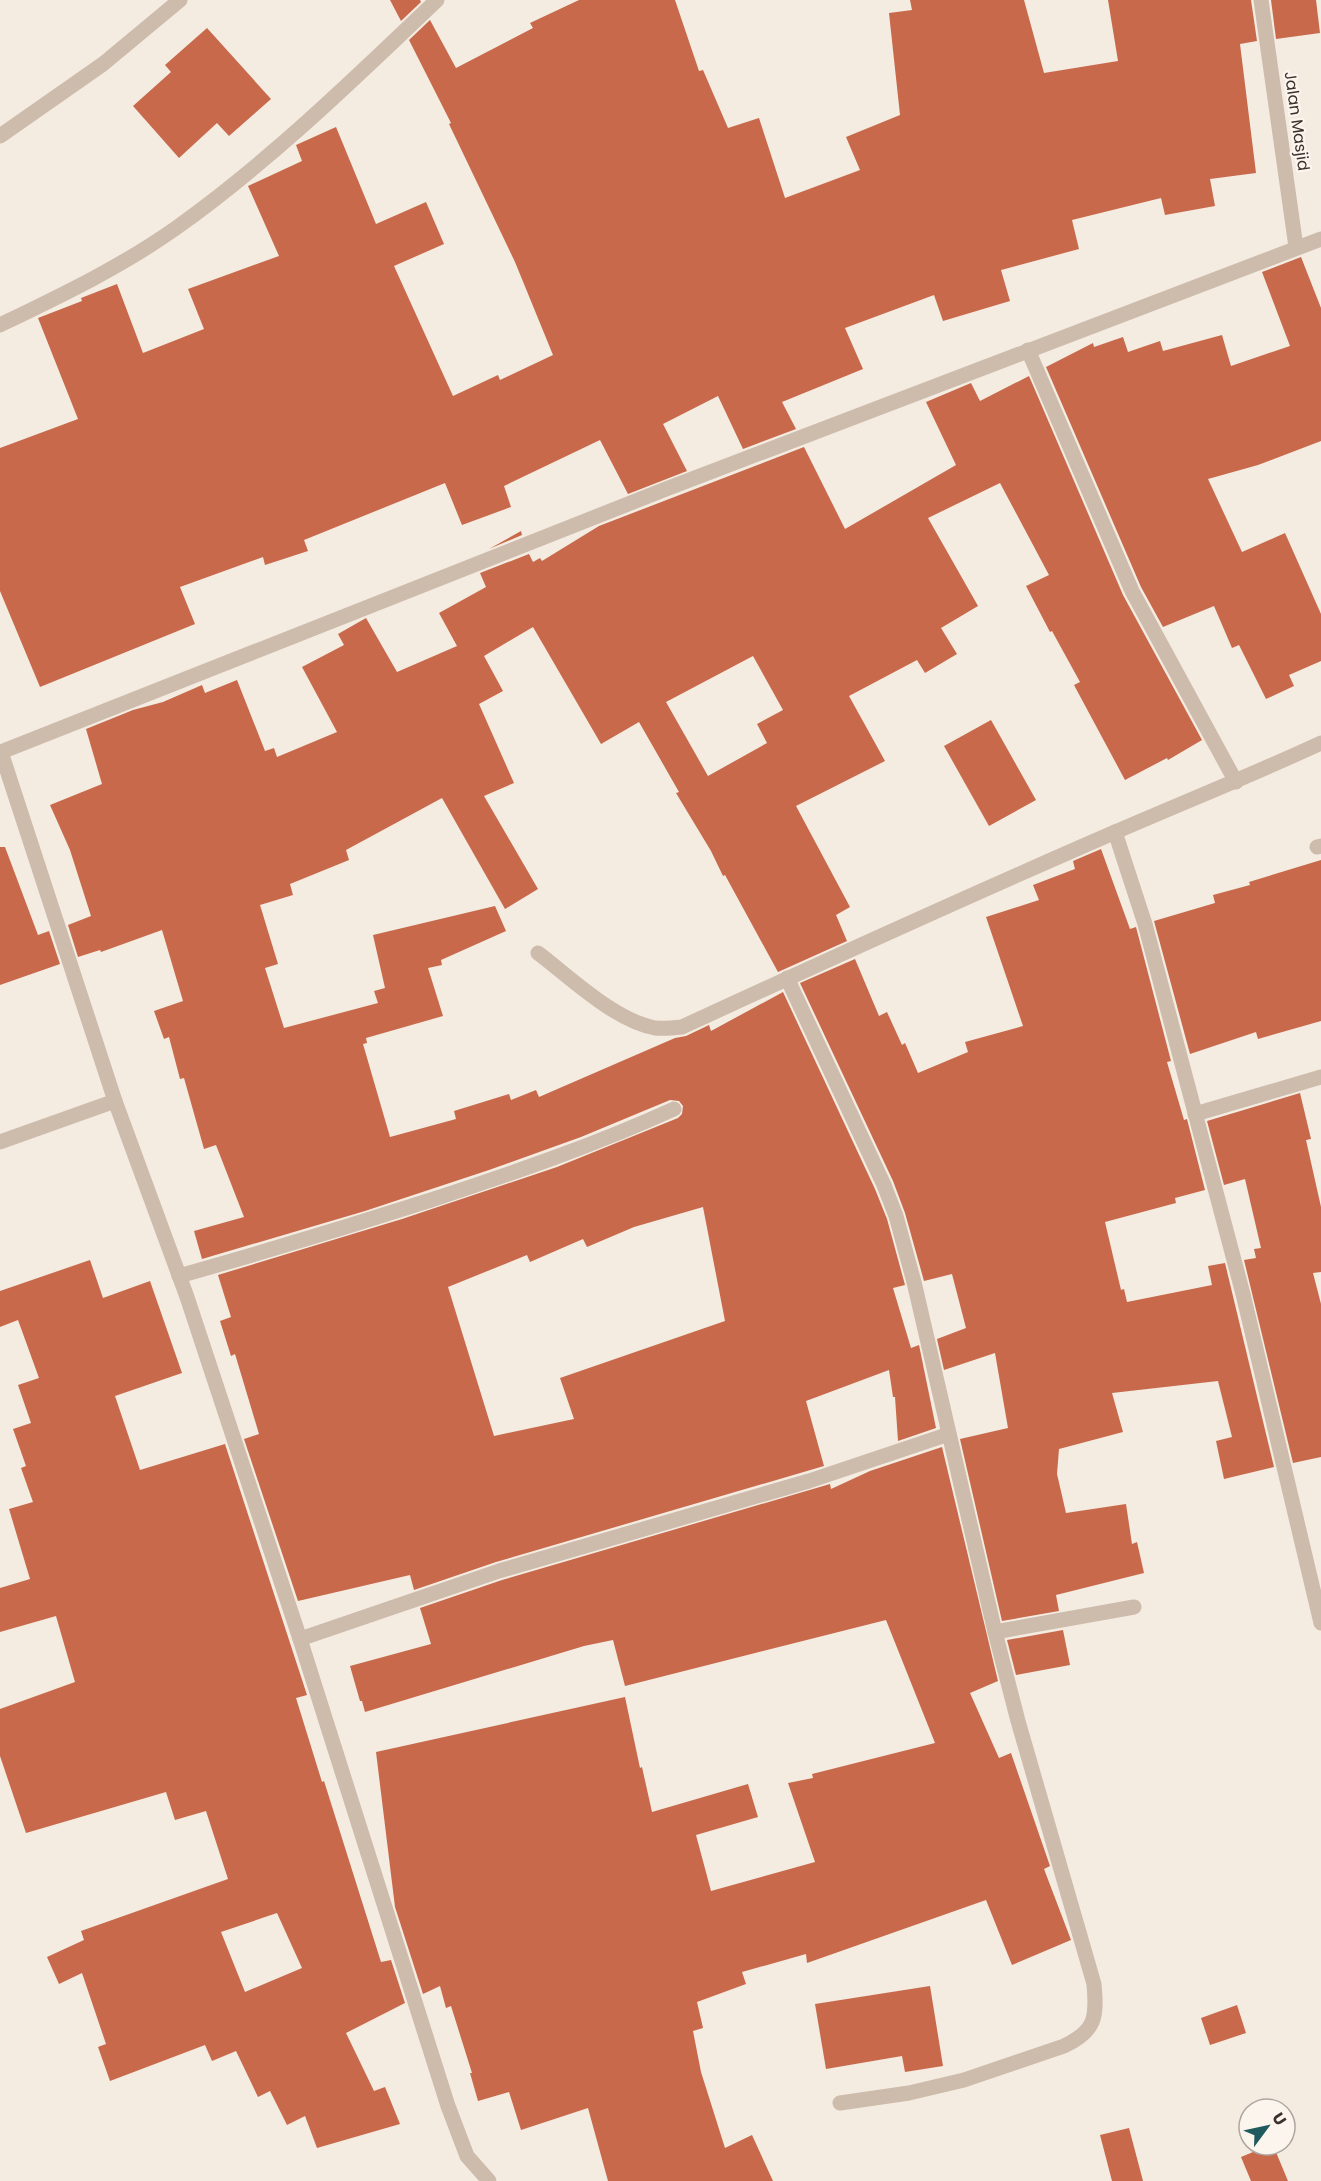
<svg xmlns="http://www.w3.org/2000/svg" width="1321" height="2181" viewBox="0 0 1321 2181" font-family="Poppins,sans-serif">
  <style>
    .building { fill: #c8694b; fill-rule: evenodd }
    .lines { fill: none; stroke-linecap: round; stroke-linejoin: round }
    .minor { stroke: #cdbbac; stroke-width: 15 }
    .tertiary { stroke: #cdbbac; stroke-width: 15 }
    .labels { text-anchor: middle; dominant-baseline: central; stroke-width: 4.5; stroke-linejoin: round; paint-order: stroke }
    .street-label { font-size: 16px; fill: #3b302b; stroke: #fbf5ee }
  </style>
  <rect width="100%" height="100%" fill="#f4ebe1"/>
  <g class="building">
    <polygon points="390,0 420,0 421,2 401,21"/>
    <polygon points="579,0 675,0 699,71 703,70 728,128 759,118 785,198 860,170 846,137 900,115 889,13 912,10 910,0 1024,0 1044,73 1118,61 1108,0 1251,0 1257,41 1240,44 1256,173 1210,179 1215,206 1165,215 1161,198 1072,220 1079,249 1001,270 1010,301 943,321 934,295 845,328 863,369 782,402 796,429 743,449 718,396 663,424 687,471 628,494 600,440 504,486 511,507 462,525 445,483 304,540 308,551 265,565 263,557 180,587 195,624 40,687 0,591 0,448 78,419 38,318 82,301 81,298 117,284 143,353 204,329 188,289 279,256 248,186 302,161 296,145 336,127 376,224 426,202 444,244 394,266 453,396 498,375 500,380 553,355 515,262 449,124 451,123 409,40 430,20 456,68 533,28 530,23"/>
    <polygon points="1271,0 1316,0 1320,33 1276,39"/>
    <polygon points="207,28 271,99 229,136 217,123 179,158 133,106 171,72 165,65"/>
    <polygon points="1301,257 1321,308 1321,441 1258,465 1208,479 1242,552 1285,533 1321,614 1321,661 1289,675 1294,686 1266,699 1239,645 1232,648 1214,606 1163,627 1141,587 1046,367 1093,343 1094,347 1123,337 1128,352 1160,341 1163,351 1222,335 1231,366 1290,346 1262,272"/>
    <path d="M1029 376 1123 595 1202 740 1168 760 1167 758 1125 780 1074 685 1080 682 1052 631 1050 632 1026 586 1049 575 1000 483 928 518 978 606 941 628 957 654 925 673 917 660 849 696 885 761 796 806 850 907 836 915 847 941 778 972 725 875 723 876 711 851 676 793 679 792 639 722 601 744 533 627 484 656 503 691 479 704 514 783 484 796 538 889 505 909 442 798 346 850 349 860 290 884 293 895 260 905 278 964 265 968 284 1028 378 1003 374 991 385 988 373 935 495 906 506 931 441 960 442 965 428 968 443 1016 366 1038 367 1043 363 1044 390 1137 456 1119 454 1111 509 1094 511 1100 536 1090 539 1097 675 1038 686 1036 709 1025 711 1031 783 992 875 1189 887 1219 905 1285 893 1288 911 1348 919 1345 936 1428 898 1441 895 1397H893L889 1370 806 1401 824 1466 496 1562 414 1590 410 1575 298 1601 244 1439 259 1434 235 1354 231 1356 220 1321 231 1317 218 1275 402 1219 557 1167 678 1118 682 1114 683 1106 679 1101 670 1100 581 1137 489 1170 365 1211 202 1259 194 1231 244 1217 216 1145 204 1149 184 1078 180 1079 169 1037 164 1039 154 1011 183 1001 162 930 101 952 100 950 78 957 68 925 91 916 70 850 50 805 102 784 86 729 133 710 163 702 202 685 205 693 237 680 265 751 274 748 277 757 337 732 302 667 344 645 338 634 366 618 397 672 457 646 439 613 486 587 480 573 529 554 533 562 540 558 542 561 599 526 804 447 845 529 956 465 926 402 971 383 980 401ZM753 656 783 710 757 724 767 743 708 776 666 702ZM703 1207 725 1321 560 1378 574 1419 494 1436 448 1287 527 1255 530 1262 583 1239 587 1247 634 1227Z"/>
    <polygon points="521,531 522,535 489,549"/>
    <polygon points="991,720 1036,800 989,826 944,746"/>
    <polygon points="0,847 5,847 38,935 49,931 60,964 0,985"/>
    <polygon points="1101,849 1130,929 1136,927 1171,1061 1167,1062 1184,1120 1187,1119 1205,1190 1175,1198 1176,1203 1105,1222 1121,1290 1124,1289 1127,1302 1212,1285 1208,1266 1225,1263 1274,1467 1224,1479 1216,1441 1232,1437 1218,1381 1112,1393 1123,1432 1059,1449 1057,1474 1066,1513 1126,1504 1132,1544 1137,1542 1144,1573 1056,1595 1059,1611 1002,1621 960,1439 1008,1428 995,1353 944,1370 937,1339 966,1328 952,1274 924,1281 905,1213 893,1181 800,983 855,959 879,1016 887,1012 902,1045 905,1043 918,1073 968,1052 965,1042 1023,1026 986,917 1039,900 1033,885 1075,869 1073,861"/>
    <polygon points="1321,860 1321,1021 1258,1039 1256,1032 1190,1054 1154,921 1215,903 1213,895 1250,885 1249,882"/>
    <polygon points="1300,1093 1311,1139 1306,1140 1321,1207 1321,1272 1313,1273 1321,1304 1321,1457 1293,1463 1244,1260 1256,1258 1254,1249 1261,1248 1245,1179 1224,1185 1207,1121"/>
    <path d="M90 1260 103 1298 150 1281 182 1373 115 1396 140 1470 225 1444 307 1695 296 1698 322 1782 324 1781 381 1962 391 1960 405 2003 346 2033 374 2091 385 2087 400 2124 317 2148 305 2116 287 2125 270 2091 258 2097 236 2051 212 2061 205 2045 110 2081 98 2047 106 2044 82 1973 59 1984 47 1957 84 1940 81 1931 228 1879 206 1811 175 1820 166 1792 26 1833 0 1756V1709L75 1682 56 1616 0 1632V1588L30 1579 9 1509 33 1502 21 1468 26 1466 13 1429 31 1423 18 1385 39 1378 18 1320 0 1327V1291ZM277 1913 302 1968 245 1992 221 1932Z"/>
    <polygon points="942,1447 998,1681 970,1693 999,1758 1011,1753 1050,1866 1044,1869 1071,1940 1012,1965 986,1900 807,1963 806,1954 742,1972 746,1984 697,2002 703,2028 693,2031 701,2072 725,2148 752,2135 773,2181 608,2181 588,2108 521,2130 509,2092 478,2101 470,2073 472,2073 451,2006 446,2008 440,1986 423,1994 395,1907 376,1752 625,1697 640,1768 642,1767 652,1812 748,1784 758,1817 696,1835 711,1891 815,1862 788,1783 813,1778 812,1774 935,1743 886,1620 625,1686 613,1640 584,1646 365,1712 362,1701 360,1701 350,1666 431,1644 420,1608 502,1580 830,1484 831,1489 870,1471"/>
    <polygon points="1063,1630 1070,1665 1016,1675 1007,1640"/>
    <polygon points="930,1986 943,2066 905,2072 902,2056 826,2069 815,2004"/>
    <polygon points="1237,2005 1246,2033 1210,2045 1201,2018"/>
    <polygon points="1129,2128 1143,2181 1112,2181 1100,2135"/>
    <polygon points="1270,2145 1273,2145 1288,2181 1251,2181 1241,2157"/>
  </g>
  <g class="lines">
    <g class="minor">
      <polyline points="1261,0 1296,247"/>
      <polyline points="0,136 103,64 180,0"/>
      <path d="M0 325C60 296 121 267 176 228 270 161 353 80 437 0"/>
      <polyline points="1028,350 1132,591 1236,782"/>
      <polyline points="1115,832 1145,924 1243,1294 1321,1623"/>
      <polyline points="1317,847 1321,846"/>
      <path d="M538 953C571 978 614 1020 655 1028 664 1029 673 1028 682 1027 825 961 968 896 1113 833 1182 803 1252 775 1321 743"/>
      <path d="M787 978 884 1185 896 1216 914 1282 995 1632 1018 1721 1094 1984C1097 2017 1096 2031 1064 2046L964 2080 909 2093 840 2103"/>
      <polyline points="115,1101 187,1297 300,1639 448,2106 467,2156 489,2181"/>
      <polyline points="1195,1114 1321,1077"/>
      <path d="M179 1276C264 1252 347 1227 431 1200 513 1173 595 1145 674 1109"/>
      <polyline points="995,1632 1134,1607"/>
      <polyline points="300,1639 499,1571 809,1481 949,1434"/>
    </g>
    <polyline class="tertiary" points="0,1142 115,1101 1,752 666,489 1321,239"/>
  </g>
  <g class="labels">
    <g class="street-label">
      <text transform="translate(1297 121) rotate(82)">Jalan Masjid</text>
    </g>
  </g>
  <g transform="translate(1267 2127) rotate(57)"><circle r="28" fill="#fbf5ee" stroke="#aea6a0" stroke-width="1.5"/>
  <path d="M0-4.5L10 22L0 15L-10 22Z" fill="#1f5a5e"/>
  <text y="-9" font-size="16" font-weight="bold" text-anchor="middle" fill="#3b302b">U</text>
  </g>
</svg>
